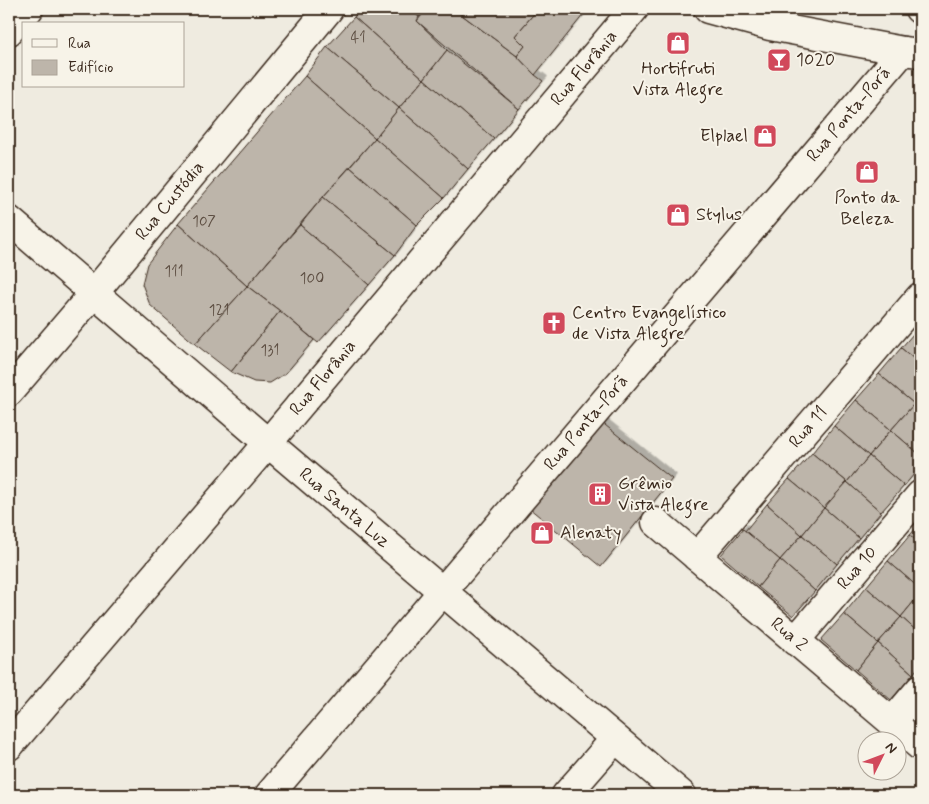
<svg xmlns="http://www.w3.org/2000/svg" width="929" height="804" viewBox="0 0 929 804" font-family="Mynerve,sans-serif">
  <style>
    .building { fill: #bdb5aa; stroke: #3b2a1e; filter: url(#shadow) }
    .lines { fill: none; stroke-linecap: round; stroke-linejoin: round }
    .minor-casing { stroke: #3b2a1e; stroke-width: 31 }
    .major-casing { stroke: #3b2a1e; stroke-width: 31 }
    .minor { stroke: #f7f3e8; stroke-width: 28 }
    .major { stroke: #f7f3e8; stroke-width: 28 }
    .labels { text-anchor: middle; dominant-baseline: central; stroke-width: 4; stroke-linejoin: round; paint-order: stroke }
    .number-label { font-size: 15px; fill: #5c4d41 }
    .poi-label { font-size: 18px; fill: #3b2a1e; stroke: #f7f3e8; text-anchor: start }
    .street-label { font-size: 18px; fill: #3b2a1e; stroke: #f7f3e8 }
  </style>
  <defs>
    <filter id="shadow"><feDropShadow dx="4.5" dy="-4.5" stdDeviation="0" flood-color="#0004"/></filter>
  </defs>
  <rect width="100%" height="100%" fill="#efebe0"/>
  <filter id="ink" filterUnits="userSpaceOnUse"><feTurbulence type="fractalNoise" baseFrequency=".02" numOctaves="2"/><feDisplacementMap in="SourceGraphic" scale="10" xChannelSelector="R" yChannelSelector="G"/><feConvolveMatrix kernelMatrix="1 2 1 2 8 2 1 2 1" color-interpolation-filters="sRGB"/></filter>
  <g filter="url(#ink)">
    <g class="building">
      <polygon points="361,9 410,9 419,17 417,21 447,50 424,79 354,17"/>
      <polygon points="410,9 426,9 419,17"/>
      <polygon points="427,9 454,9 517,56 535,75 543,81 519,109 417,21"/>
      <polygon points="454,9 538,9 515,36 525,46 517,56"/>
      <polygon points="538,9 588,9 535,75 517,56 525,46 515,36"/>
      <polygon points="354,17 424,79 399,108 327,47"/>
      <polygon points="327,47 399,108 375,138 305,76"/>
      <polygon points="447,50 519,109 494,139 424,79"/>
      <polygon points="305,76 375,138 323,197 247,286 178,224"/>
      <polygon points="424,79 494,139 468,169 399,108"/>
      <polygon points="399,108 468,169 444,198 375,138"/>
      <polygon points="375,138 444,198 417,225 350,167"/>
      <polygon points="350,167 417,225 395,255 323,197"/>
      <polygon points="323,197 395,255 369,285 300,225"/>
      <polygon points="178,224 247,286 195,344 150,305 142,284 147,264"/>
      <polygon points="300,225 369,285 318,343 280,311 247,286"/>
      <polygon points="247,286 280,311 231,372 195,344"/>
      <polygon points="280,311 314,340 286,373 270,383 254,382 231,372"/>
      <polygon points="920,326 920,364 901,348"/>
      <polygon points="901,348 920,364 920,396 914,404 879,374"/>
      <polygon points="879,374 914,404 891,430 856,400"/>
      <polygon points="920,396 920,410 914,404"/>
      <polygon points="856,400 891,430 869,456 834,426"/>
      <polygon points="914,404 920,410 920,455 891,430"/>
      <polygon points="600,421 672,479 601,567 529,508"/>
      <polygon points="834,426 869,456 847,482 812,453"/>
      <polygon points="891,430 920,455 920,467 904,486 869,456"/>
      <polygon points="812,453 847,482 824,508 789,479"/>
      <polygon points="869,456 904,486 881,512 847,482"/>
      <polygon points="789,479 824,508 802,535 767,504"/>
      <polygon points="847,482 881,512 859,538 824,508"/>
      <polygon points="767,504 802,535 780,560 745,531"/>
      <polygon points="824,508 859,538 837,564 802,535"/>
      <polygon points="920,524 920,544 910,535"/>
      <polygon points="743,529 780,560 758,587 721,555"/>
      <polygon points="802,535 837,564 815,591 780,560"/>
      <polygon points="910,535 920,544 920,589 888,561"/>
      <polygon points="780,560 815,591 793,616 758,587"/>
      <polygon points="888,561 920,589 920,594 901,617 866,587"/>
      <polygon points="866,587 901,617 878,643 844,614"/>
      <polygon points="920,594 920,634 901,617"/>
      <polygon points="844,614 878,643 856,670 821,640"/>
      <polygon points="901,617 920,634 920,665 913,674 878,643"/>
      <polygon points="878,643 913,674 891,700 856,670"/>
    </g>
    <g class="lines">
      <g class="minor-casing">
        <g id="minor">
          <polyline points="9,31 29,9"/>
          <path id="s1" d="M9 220 268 443 682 795"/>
          <path id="s2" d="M9 392 94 293 329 9"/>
          <path id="s3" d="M656 522 920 746"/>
          <path id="s4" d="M697 557 920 297"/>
          <path id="s5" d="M795 641 920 495"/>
          <polyline points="892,722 920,689"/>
          <path id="s6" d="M9 746 268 443 634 9"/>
          <path id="s7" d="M269 795 903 51"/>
          <polyline points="566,795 615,739"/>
        </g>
      </g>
      <g class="major-casing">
        <g id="major">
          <polyline points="708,9 770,26 903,51 920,53"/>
          <polyline points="919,9 920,9"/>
        </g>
      </g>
      <use href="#minor" class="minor"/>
      <use href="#major" class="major"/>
    </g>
  </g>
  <defs>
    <g id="shop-square" transform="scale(1.25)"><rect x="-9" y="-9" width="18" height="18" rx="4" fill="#d1495b" stroke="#f7f3e8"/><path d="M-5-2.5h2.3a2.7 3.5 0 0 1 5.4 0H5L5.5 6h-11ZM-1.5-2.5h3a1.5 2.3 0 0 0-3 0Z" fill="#fff"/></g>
    <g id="bar-square" transform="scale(1.25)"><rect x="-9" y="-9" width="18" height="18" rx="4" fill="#d1495b" stroke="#f7f3e8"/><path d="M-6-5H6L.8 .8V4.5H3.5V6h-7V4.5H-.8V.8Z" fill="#fff"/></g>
    <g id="church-square" transform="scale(1.25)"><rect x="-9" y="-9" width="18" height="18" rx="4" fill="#d1495b" stroke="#f7f3e8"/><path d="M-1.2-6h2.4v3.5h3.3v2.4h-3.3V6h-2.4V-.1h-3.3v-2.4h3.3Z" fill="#fff"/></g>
    <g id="building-square" transform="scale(1.25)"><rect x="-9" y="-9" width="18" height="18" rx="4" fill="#d1495b" stroke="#f7f3e8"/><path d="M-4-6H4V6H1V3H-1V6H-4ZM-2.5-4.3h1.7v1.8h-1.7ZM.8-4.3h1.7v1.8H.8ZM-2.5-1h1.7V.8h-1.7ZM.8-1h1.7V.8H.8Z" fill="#fff"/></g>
  </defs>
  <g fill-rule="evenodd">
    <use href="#shop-square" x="678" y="43"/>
    <use href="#bar-square" x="779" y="60"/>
    <use href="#shop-square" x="765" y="136"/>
    <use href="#shop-square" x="867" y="172"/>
    <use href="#shop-square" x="678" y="215"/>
    <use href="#church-square" x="554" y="323"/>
    <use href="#building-square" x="600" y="494"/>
    <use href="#shop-square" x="542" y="533"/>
  </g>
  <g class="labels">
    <g class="number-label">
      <text x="358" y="38">41</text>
      <text x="204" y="222">107</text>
      <text x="174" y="272">111</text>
      <text x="312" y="279">100</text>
      <text x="219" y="311">121</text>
      <text x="270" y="351">131</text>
    </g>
    <g class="poi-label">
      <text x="796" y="60">1020</text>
      <text x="678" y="69" text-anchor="middle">Hortifruti<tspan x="678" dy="21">Vista Alegre</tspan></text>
      <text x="748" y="136" text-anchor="end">Elplael</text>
      <text x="867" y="198" text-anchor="middle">Ponto da<tspan x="867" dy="21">Beleza</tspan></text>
      <text x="696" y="215">Stylus</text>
      <text x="572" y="313">Centro Evangelístico<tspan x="572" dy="21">de Vista Alegre</tspan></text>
      <text x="618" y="484">Grêmio<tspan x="618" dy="21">Vista Alegre</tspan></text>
      <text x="560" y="533">Alenaty</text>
    </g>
    <g class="street-label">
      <text stroke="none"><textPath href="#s6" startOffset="889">Rua Florânia</textPath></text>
      <text stroke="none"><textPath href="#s7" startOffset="894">Rua Ponta-Porã</textPath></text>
      <text stroke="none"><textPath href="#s2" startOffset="250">Rua Custódia</textPath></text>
      <text stroke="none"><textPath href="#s6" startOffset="484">Rua Florânia</textPath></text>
      <text stroke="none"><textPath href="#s7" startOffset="489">Rua Ponta-Porã</textPath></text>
      <text stroke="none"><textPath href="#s4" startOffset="171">Rua 11</textPath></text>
      <text stroke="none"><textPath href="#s1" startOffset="442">Rua Santa Luz</textPath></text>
      <text stroke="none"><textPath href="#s5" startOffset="96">Rua 10</textPath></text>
      <text stroke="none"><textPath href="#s3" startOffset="174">Rua 2</textPath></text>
    </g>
  </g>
  <rect width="929" height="804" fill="none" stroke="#f7f3e8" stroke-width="30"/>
  <rect x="15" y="15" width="899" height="774" fill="none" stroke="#3b2a1e" stroke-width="2" filter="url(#ink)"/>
  <rect x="22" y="22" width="162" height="65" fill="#f7f3e8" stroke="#aca397"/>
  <rect x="32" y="39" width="25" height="8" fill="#f7f3e8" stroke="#aca397"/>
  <text x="68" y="48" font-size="15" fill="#3b2a1e">Rua</text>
  <rect x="32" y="60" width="25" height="15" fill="#bdb5aa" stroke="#aca397"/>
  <text x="68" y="72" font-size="15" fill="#3b2a1e">Edifício</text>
  <g transform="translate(882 756) rotate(48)"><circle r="24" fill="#f7f3e8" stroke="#aca397"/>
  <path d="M0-4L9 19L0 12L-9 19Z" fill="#d1495b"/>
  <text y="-8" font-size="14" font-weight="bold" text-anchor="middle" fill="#3b2a1e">N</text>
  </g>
</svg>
